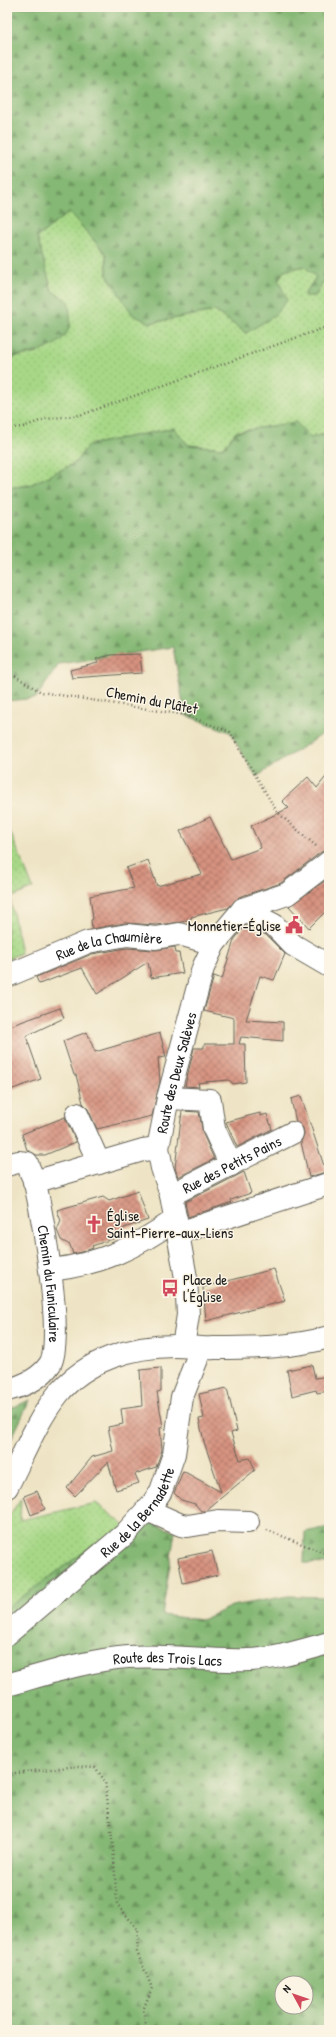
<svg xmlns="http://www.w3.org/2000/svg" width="336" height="2037" viewBox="0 0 336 2037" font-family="'Patrick Hand',sans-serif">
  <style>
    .grass { fill: url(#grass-dots); stroke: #627a52 }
    .forest { fill: url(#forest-firs); stroke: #506a48; fill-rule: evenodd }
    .building { fill: url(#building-cross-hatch) }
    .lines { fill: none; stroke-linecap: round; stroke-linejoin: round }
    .minor-casing { stroke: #666257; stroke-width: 24 }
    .tertiary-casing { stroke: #666257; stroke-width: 24 }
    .path { stroke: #666257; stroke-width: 2.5; stroke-dasharray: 1 3; stroke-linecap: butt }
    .minor { stroke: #fff; stroke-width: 22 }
    .tertiary { stroke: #fff; stroke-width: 22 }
    .labels { text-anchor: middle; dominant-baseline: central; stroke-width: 3; stroke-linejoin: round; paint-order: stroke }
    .street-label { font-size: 15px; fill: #1c1c1c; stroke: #fcf5e5 }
    .poi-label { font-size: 15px; fill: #1c1c1c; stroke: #fcf5e5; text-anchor: start }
  </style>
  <defs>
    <pattern id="grass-dots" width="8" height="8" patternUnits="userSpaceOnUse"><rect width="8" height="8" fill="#a7d887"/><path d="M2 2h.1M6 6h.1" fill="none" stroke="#8fb974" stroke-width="1.8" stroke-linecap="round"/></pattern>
    <pattern id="forest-firs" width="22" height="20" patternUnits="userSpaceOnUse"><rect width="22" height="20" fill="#85b874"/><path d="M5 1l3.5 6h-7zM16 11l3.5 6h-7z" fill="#6c955e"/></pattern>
    <pattern id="building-cross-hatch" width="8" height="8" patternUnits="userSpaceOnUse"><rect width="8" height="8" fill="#d6927f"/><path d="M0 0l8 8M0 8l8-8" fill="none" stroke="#ad7667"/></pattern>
  </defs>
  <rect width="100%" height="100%" fill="#fcf5e5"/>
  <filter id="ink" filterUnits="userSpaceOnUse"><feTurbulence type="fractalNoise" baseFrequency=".025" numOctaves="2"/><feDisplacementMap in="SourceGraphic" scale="8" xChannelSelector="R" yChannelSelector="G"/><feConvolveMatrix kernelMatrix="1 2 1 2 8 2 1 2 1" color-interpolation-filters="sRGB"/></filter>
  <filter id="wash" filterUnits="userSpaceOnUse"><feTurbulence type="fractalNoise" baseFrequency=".012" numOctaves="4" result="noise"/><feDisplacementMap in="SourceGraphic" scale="16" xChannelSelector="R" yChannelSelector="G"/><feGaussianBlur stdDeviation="0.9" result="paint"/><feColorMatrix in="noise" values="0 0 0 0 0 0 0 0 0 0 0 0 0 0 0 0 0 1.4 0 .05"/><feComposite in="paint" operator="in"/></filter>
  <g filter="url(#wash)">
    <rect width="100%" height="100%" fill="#eee4c5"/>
    <g class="grass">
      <polygon points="69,212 106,254 107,275 150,323 215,311 246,333 284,271 304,266 316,277 304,295 315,296 329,273 329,432 311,438 295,422 236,432 223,448 188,445 174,428 88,445 75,463 30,485 7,488 7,358 38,353 52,291 37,237"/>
      <polygon points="7,824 33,888 10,898 21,953 7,959"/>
      <polygon points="21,1498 20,1520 96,1503 127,1527 7,1608 7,1519"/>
    </g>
    <g class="forest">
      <path d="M7 7H329V273L315 296H304L316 277 304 266 284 271 278 279 287 300 274 316 246 333 215 311 150 323 133 315 107 275 106 254 69 212 37 237 52 291 68 301C69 308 71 318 70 325 64 350 27 355 7 358Z"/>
      <polygon points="296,422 311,438 329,432 329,730 256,777 230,732 185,715 173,647 59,664 36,698 7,701 7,488 30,485 75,463 88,445 174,428 188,445 223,448 236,432"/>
      <polygon points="30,1400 7,1448 7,1410"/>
      <path d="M151 1522 175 1532 162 1615 201 1620 232 1606 288 1596 325 1597 329 1592V2030H7V1608L92 1546 127 1527ZM282 1983H306V2007H282Z"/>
      <polygon points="329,1527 329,1564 304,1563 305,1532"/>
    </g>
    <g id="blocks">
      <g class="building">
        <polygon points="140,654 142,673 72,678 70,670 98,663 96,659 111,655"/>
        <polygon points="329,773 329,850 321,852 281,883 239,897 228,908 191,917 192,918 182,922 156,925 125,923 92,929 91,920 93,919 90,896 134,888 126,868 148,860 157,886 202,874 180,831 210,817 231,859 261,848 251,826 289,808 282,801 308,777 317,788"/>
        <polygon points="329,878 329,908 309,928 289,906"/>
        <polygon points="246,925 266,935 285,954 274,980 260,976 246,1020 283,1022 283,1041 241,1037 239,1044 245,1044 246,1082 233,1084 229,1080 205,1082 198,1083 199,1087 185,1086 194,1048 204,1048 204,1044 234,1044 234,1018 204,1011 214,976 222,979 234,940"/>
        <polygon points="175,947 176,953 179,953 183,973 151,978 148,962 97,994 82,968 39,984 36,977 92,954 127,948 155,950"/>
        <polygon points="60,1008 64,1018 26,1036 41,1079 10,1090 7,1082 7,1027"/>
        <polygon points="87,1032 95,1052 160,1033 166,1057 158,1058 160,1081 152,1116 97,1129 88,1109 83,1103 76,1075 74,1075 63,1041"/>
        <polygon points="301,1096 326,1172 309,1177 301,1142 304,1134 303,1128 296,1122 291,1099"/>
        <polygon points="182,1111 199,1112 203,1134 214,1159 178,1177 175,1168"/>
        <polygon points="260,1113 260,1116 267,1114 272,1129 237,1147 226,1122"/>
        <polygon points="65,1117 76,1142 45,1155 36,1155 27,1150 22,1134"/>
        <polygon points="244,1172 251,1193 231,1200 232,1202 188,1217 185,1202"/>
        <polygon points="138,1191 148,1220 124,1228 118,1237 92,1246 93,1248 82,1252 73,1254 70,1245 61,1240 57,1230 61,1221 57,1210 103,1197 109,1201"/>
        <polygon points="274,1269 285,1301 206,1321 203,1287"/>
        <polygon points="312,1365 315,1378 329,1376 329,1391 317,1393 316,1390 292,1396 287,1370"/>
        <polygon points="161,1368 161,1391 157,1392 163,1427 160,1428 162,1450 156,1467 135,1474 139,1483 116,1490 108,1462 75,1496 67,1488 92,1457 113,1451 108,1427 123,1424 121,1409 142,1406 140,1370"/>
        <polygon points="227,1388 237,1431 231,1433 240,1460 250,1458 255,1470 205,1511 201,1511 195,1504 181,1500 174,1493 183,1471 221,1492 204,1442 199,1419 204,1418 199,1394"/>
        <polygon points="37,1491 45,1509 31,1515 24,1496"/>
        <polygon points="212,1551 218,1575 183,1583 178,1558"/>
      </g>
    </g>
  </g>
  <g filter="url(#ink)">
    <use href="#blocks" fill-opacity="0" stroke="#666257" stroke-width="1"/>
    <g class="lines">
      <g class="minor-casing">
        <g id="minor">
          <polyline points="243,909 274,925 293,945 329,966"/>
          <path id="s1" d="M7 976 88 942 127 935 156 938 179 934 214 944"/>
          <polyline points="168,1098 210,1100 214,1129 231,1165"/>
          <polyline points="77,1114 99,1163"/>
          <path id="s2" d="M7 1165 18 1162 27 1163C29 1170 33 1176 35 1183 42 1215 65 1339 50 1364 40 1379 24 1386 7 1390"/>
          <polyline points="34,1182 143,1150 158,1148"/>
          <path id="s3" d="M171 1195 292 1133"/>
          <polyline points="179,1233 328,1184"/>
          <path d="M51 1270C101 1264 135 1248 176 1219"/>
          <path id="s4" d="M183 1346 188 1315 186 1278 171 1195 162 1168 158 1148 168 1098 203 968 214 944 243 909 287 894 329 862"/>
          <polyline points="147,1510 181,1525 188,1526 218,1521 248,1522"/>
          <path id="s5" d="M7 1634 124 1535 153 1503 161 1491 174 1454 182 1397 197 1359 199 1348"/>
        </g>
      </g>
      <g class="tertiary-casing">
        <g id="tertiary">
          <path d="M7 1487C22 1458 37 1420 58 1394 86 1360 132 1346 175 1346 188 1346 201 1349 214 1348 252 1348 292 1348 329 1337"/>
          <path id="s6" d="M7 1685C46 1674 87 1660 128 1657 168 1654 209 1662 249 1660 276 1659 303 1650 329 1643"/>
        </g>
      </g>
      <g class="path">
        <polyline points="7,428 23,427 45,419 81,415 329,326"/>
        <polyline points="7,675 15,676 41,692 185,715 230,732 277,812 316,846"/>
        <polyline points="267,1530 329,1555"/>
        <polyline points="7,1774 78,1766 95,1767 105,1781 113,1846 117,1904 138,1930 137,1952 152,1988 143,2010 147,2030"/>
      </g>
      <use href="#minor" class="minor"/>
      <use href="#tertiary" class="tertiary"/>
    </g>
  </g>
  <defs>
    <g id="civic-bare" transform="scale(1.38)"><path d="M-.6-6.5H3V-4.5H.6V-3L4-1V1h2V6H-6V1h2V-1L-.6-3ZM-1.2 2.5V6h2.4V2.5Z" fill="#d1495b" stroke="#fcf5e5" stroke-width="2.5" paint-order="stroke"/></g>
    <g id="church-bare" transform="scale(1.38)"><path d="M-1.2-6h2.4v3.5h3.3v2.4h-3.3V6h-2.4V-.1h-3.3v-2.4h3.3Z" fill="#d1495b" stroke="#fcf5e5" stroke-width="2.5" paint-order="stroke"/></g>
    <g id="bus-bare" transform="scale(1.38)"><path d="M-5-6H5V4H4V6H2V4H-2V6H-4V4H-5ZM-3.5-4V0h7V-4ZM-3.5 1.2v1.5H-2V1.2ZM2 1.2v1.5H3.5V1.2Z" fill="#d1495b" stroke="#fcf5e5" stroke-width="2.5" paint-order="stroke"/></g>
  </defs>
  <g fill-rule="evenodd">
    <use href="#civic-bare" x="294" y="925"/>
    <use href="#church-bare" x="94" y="1224"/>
    <use href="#bus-bare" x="170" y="1288"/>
  </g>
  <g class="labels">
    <g class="street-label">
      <text transform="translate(152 700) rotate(11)">Chemin du Plâtet</text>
      <text stroke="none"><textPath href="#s1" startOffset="108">Rue de la Chaumière</textPath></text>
      <text stroke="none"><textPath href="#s4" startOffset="279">Route des Deux Salèves</textPath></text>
      <text stroke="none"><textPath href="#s3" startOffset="68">Rue des Petits Pains</textPath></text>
      <text stroke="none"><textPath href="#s2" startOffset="144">Chemin du Funiculaire</textPath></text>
      <text stroke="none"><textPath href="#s5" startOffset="180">Rue de la Bernadette</textPath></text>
      <text stroke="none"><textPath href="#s6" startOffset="164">Route des Trois Lacs</textPath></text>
    </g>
    <g class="poi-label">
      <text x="281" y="925" text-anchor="end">Monnetier-Église</text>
      <text x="107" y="1215">Église<tspan x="107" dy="17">Saint-Pierre-aux-Liens</tspan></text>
      <text x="183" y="1279">Place de<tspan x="183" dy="17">l'Église</tspan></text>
    </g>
  </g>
  <rect width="336" height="2037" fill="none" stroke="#fcf5e5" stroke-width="24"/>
  <g transform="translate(294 1995) rotate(310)"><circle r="19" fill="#fcf5e5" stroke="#a29e95"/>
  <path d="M0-3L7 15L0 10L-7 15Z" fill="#d1495b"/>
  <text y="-6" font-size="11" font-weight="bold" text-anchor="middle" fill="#1c1c1c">N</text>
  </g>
</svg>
